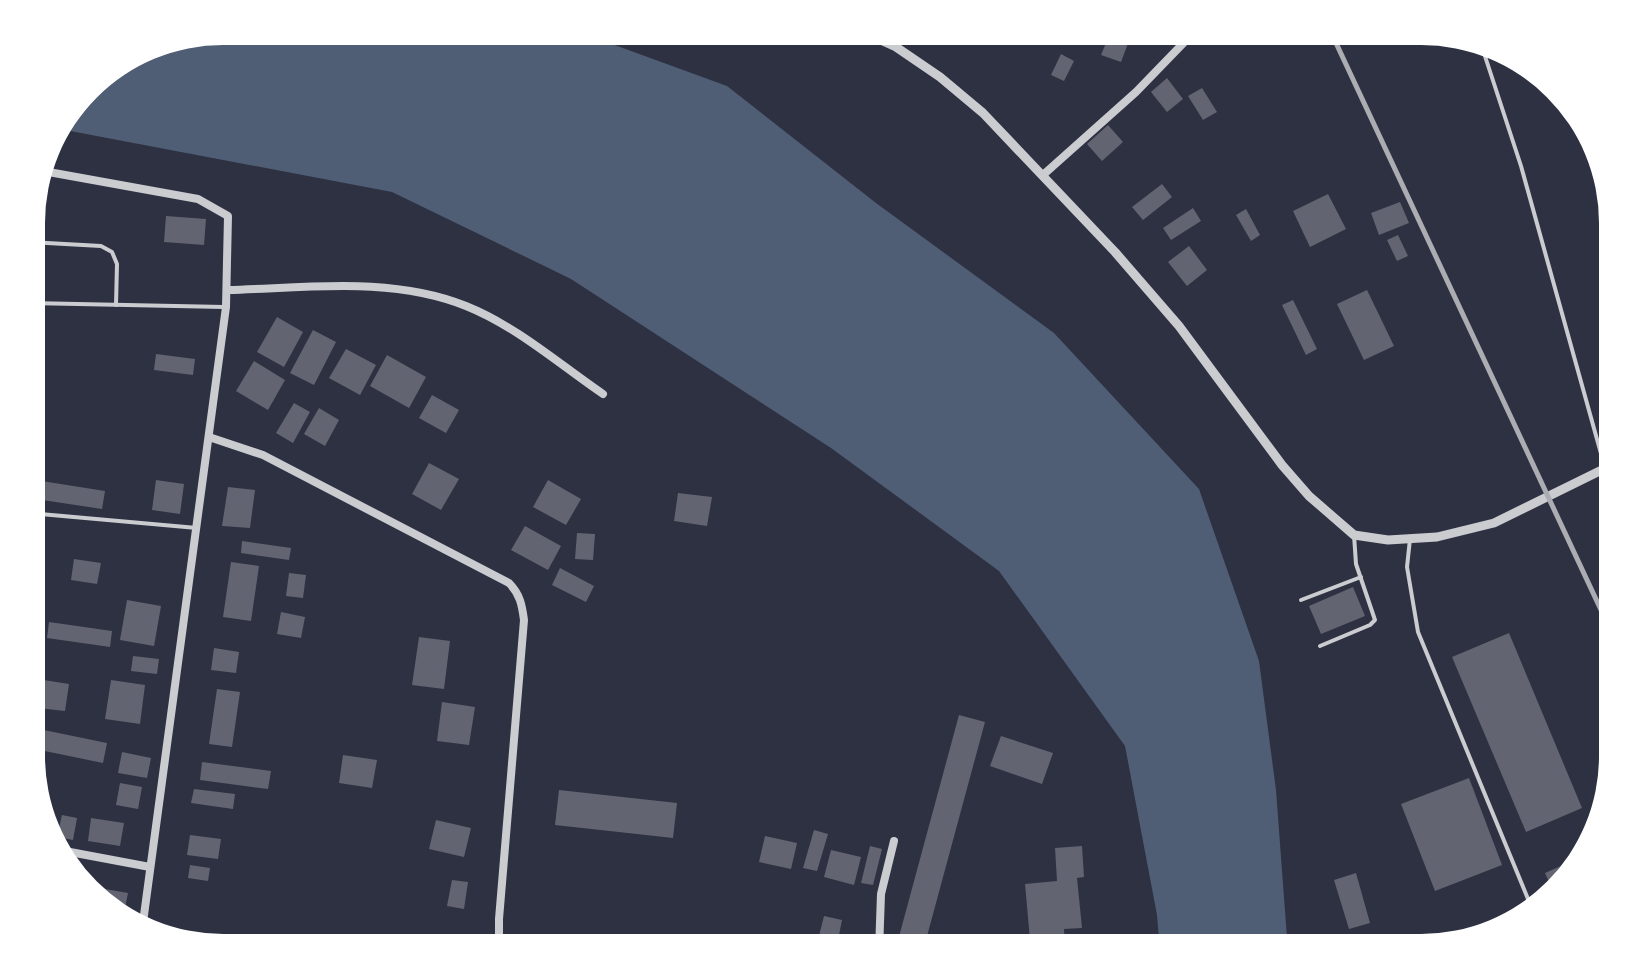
<svg xmlns="http://www.w3.org/2000/svg" width="1644" height="979" viewBox="0 0 1644 979" font-family="Roboto,sans-serif">
  <style>
    .water { fill: #4f5d75 }
    .building { fill: #626471 }
    .lines { fill: none; stroke-linecap: round; stroke-linejoin: round }
    .service { stroke: #caccd0; stroke-width: 4 }
    .minor { stroke: #caccd0; stroke-width: 8 }
    .tertiary { stroke: #caccd0; stroke-width: 9 }
    .rail { stroke: #abadb3; stroke-width: 5 }
  </style>
  <rect width="100%" height="100%" fill="#2d3142"/>
  <polygon class="water" points="223,28 568,28 727,86 876,203 1054,333 1199,489 1259,661 1276,790 1288,951 1160,951 1157,915 1125,746 999,571 831,448 571,279 392,192 65,130 94,76 149,42"/>
  <g class="building">
    <polygon points="1111,31 1130,38 1121,62 1101,55"/>
    <polygon points="1061,54 1074,61 1064,81 1051,75"/>
    <polygon points="1167,78 1183,99 1167,112 1151,92"/>
    <polygon points="1202,88 1217,112 1203,120 1188,96"/>
    <polygon points="1108,125 1123,142 1102,161 1087,144"/>
    <polygon points="1162,184 1172,197 1143,220 1132,207"/>
    <polygon points="1328,194 1346,229 1310,247 1293,211"/>
    <polygon points="1400,202 1409,223 1379,235 1371,213"/>
    <polygon points="1193,208 1201,221 1171,240 1163,228"/>
    <polygon points="1246,209 1260,235 1251,241 1236,215"/>
    <polygon points="166,216 206,219 204,245 164,242"/>
    <polygon points="1398,235 1408,256 1397,261 1387,240"/>
    <polygon points="1189,246 1207,270 1187,286 1168,262"/>
    <polygon points="1367,290 1394,346 1364,360 1337,304"/>
    <polygon points="1293,300 1317,349 1306,355 1282,305"/>
    <polygon points="277,317 303,332 284,367 257,352"/>
    <polygon points="313,330 336,342 314,385 290,373"/>
    <polygon points="346,349 376,365 360,395 329,378"/>
    <polygon points="156,354 195,359 193,375 154,370"/>
    <polygon points="387,355 426,377 409,408 370,386"/>
    <polygon points="254,361 285,380 268,410 236,391"/>
    <polygon points="432,395 459,410 446,433 419,418"/>
    <polygon points="294,403 310,412 293,443 276,433"/>
    <polygon points="319,408 339,420 325,446 304,434"/>
    <polygon points="429,463 459,479 441,510 412,494"/>
    <polygon points="29,479 105,491 102,509 29,498"/>
    <polygon points="156,480 184,484 180,514 152,510"/>
    <polygon points="548,480 581,499 566,525 533,507"/>
    <polygon points="228,487 255,490 250,528 222,526"/>
    <polygon points="678,493 712,497 707,526 674,521"/>
    <polygon points="525,526 561,546 548,570 511,550"/>
    <polygon points="577,533 595,534 593,560 575,559"/>
    <polygon points="242,541 291,548 289,560 241,553"/>
    <polygon points="74,559 101,563 97,584 71,580"/>
    <polygon points="231,562 259,566 251,621 223,617"/>
    <polygon points="560,568 594,586 586,602 552,585"/>
    <polygon points="289,573 306,575 303,598 286,596"/>
    <polygon points="1353,587 1365,616 1321,634 1309,606"/>
    <polygon points="127,600 161,606 154,646 120,640"/>
    <polygon points="281,612 305,617 301,638 277,634"/>
    <polygon points="49,622 112,631 110,647 47,638"/>
    <polygon points="1509,633 1582,808 1526,832 1452,657"/>
    <polygon points="419,637 450,641 444,689 412,685"/>
    <polygon points="214,648 239,652 236,673 211,670"/>
    <polygon points="133,656 159,659 157,674 131,671"/>
    <polygon points="31,678 69,684 65,711 29,707"/>
    <polygon points="111,680 145,685 140,724 105,719"/>
    <polygon points="217,689 240,692 232,747 209,744"/>
    <polygon points="442,702 475,707 469,745 437,741"/>
    <polygon points="959,715 985,722 923,951 897,944"/>
    <polygon points="34,728 107,743 103,763 30,748"/>
    <polygon points="1001,736 1053,753 1042,784 990,766"/>
    <polygon points="122,752 151,758 147,778 118,773"/>
    <polygon points="343,755 377,760 372,788 339,783"/>
    <polygon points="202,762 271,771 268,789 200,780"/>
    <polygon points="1469,778 1502,865 1435,891 1401,804"/>
    <polygon points="120,783 142,787 138,809 116,805"/>
    <polygon points="194,789 235,794 233,809 191,803"/>
    <polygon points="559,790 677,803 673,838 555,825"/>
    <polygon points="62,815 77,818 73,840 57,837"/>
    <polygon points="91,818 124,823 120,846 88,841"/>
    <polygon points="436,820 471,828 464,857 429,849"/>
    <polygon points="814,830 828,834 817,871 803,868"/>
    <polygon points="190,835 221,839 218,859 187,855"/>
    <polygon points="765,836 797,843 791,869 759,862"/>
    <polygon points="870,846 882,849 873,885 861,883"/>
    <polygon points="1082,846 1084,877 1077,878 1082,928 1064,929 1065,951 1031,951 1025,884 1057,881 1055,848"/>
    <polygon points="831,850 861,857 854,885 824,877"/>
    <polygon points="1590,853 1590,854 1553,891 1545,873"/>
    <polygon points="190,865 210,868 208,881 188,878"/>
    <polygon points="1356,873 1370,923 1349,929 1334,880"/>
    <polygon points="452,880 468,882 464,909 447,906"/>
    <polygon points="82,885 128,893 122,923"/>
    <polygon points="824,916 842,920 837,945 818,940"/>
  </g>
  <g class="lines">
    <g class="service">
      <polyline points="1481,44 1521,166 1605,468"/>
      <polyline points="29,242 101,246 112,252 117,264 116,305"/>
      <polyline points="29,303 224,307"/>
      <polyline points="29,513 197,528"/>
      <polyline points="1410,539 1407,567 1418,632 1533,911"/>
      <polyline points="1301,600 1361,577"/>
      <polyline points="1320,646 1370,625 1375,620 1356,564 1354,535"/>
    </g>
    <g class="minor">
      <polyline points="43,171 198,199 228,216 226,307 142,930"/>
      <polyline points="1043,175 1136,92 1198,28"/>
      <path d="M228 290C307 288 391 276 466 306 516 326 559 364 603 394"/>
      <path d="M209 437 263 455 509 583C520 594 522 605 524 620L499 919V948"/>
      <polyline points="54,849 150,867"/>
      <polyline points="879,951 881,894 894,841"/>
    </g>
    <polyline class="tertiary" points="854,28 896,47 940,77 983,113 1115,252 1179,326 1282,465 1309,496 1354,535 1388,540 1437,537 1494,523 1616,463"/>
    <polyline class="rail" points="1329,28 1616,642"/>
  </g>
  <path d="M0 0H1644V979H0ZM223 45H1421A178 178 0 0 1 1599 223V756A178 178 0 0 1 1421 934H223A178 178 0 0 1 45 756V223A178 178 0 0 1 223 45Z" fill="#fff" fill-rule="evenodd"/>
</svg>
